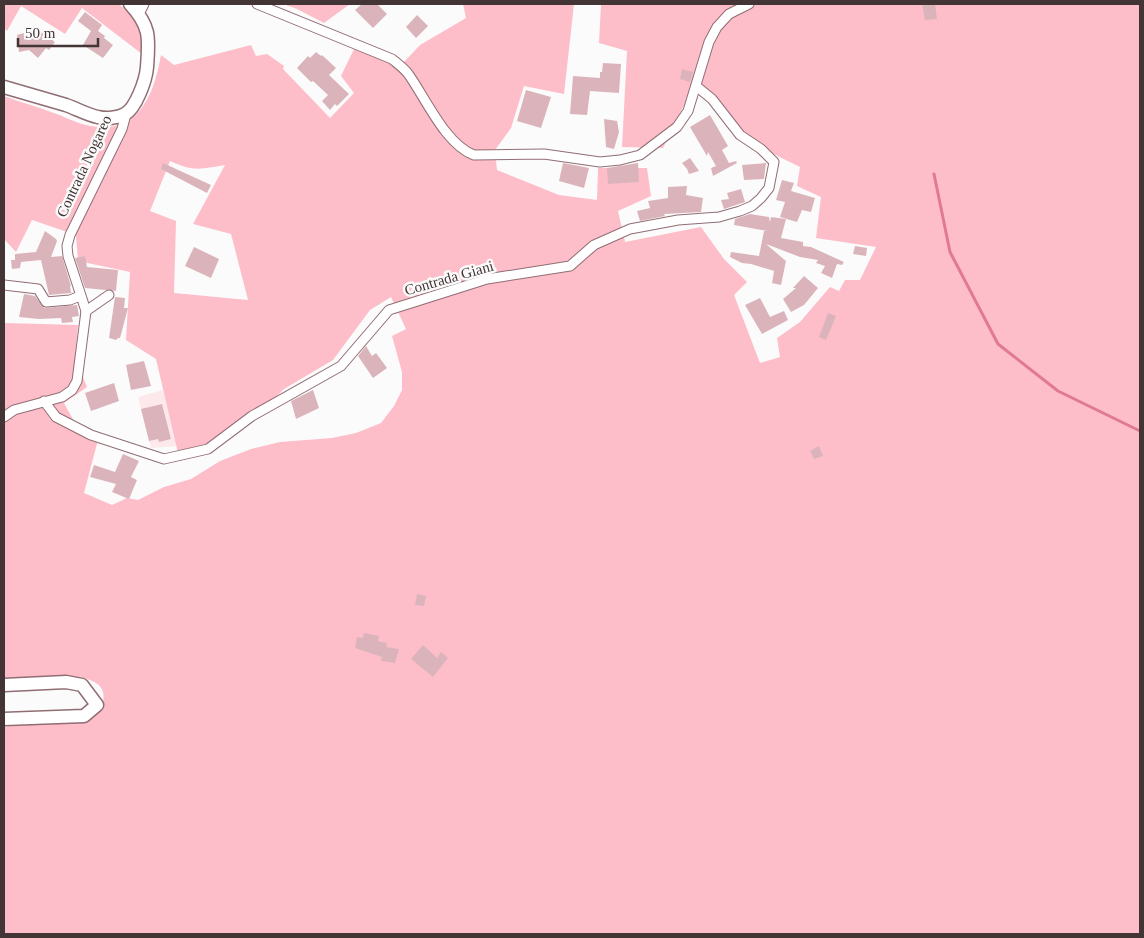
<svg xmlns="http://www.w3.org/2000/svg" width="1144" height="938" viewBox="0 0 1144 938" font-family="'Times New Roman',serif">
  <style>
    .built { fill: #fde9ec }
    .green { fill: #fdbec9; fill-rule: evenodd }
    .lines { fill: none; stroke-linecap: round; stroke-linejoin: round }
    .stream { stroke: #e17a90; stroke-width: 3 }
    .building { fill: #dbb4bb }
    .street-casing { stroke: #906d73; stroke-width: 11 }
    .secondary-casing { stroke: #906d73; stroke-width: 15 }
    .street { stroke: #fff; stroke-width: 9 }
    .secondary { stroke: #fff; stroke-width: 12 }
    .labels { text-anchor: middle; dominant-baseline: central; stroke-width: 5; stroke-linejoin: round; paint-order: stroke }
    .street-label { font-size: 15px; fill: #433436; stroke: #fbfbfb }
  </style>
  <rect width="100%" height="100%" fill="#fbfbfb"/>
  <polygon class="built" points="163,390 178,446 151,448 138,397"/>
  <g class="green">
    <path d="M4 4H119C137 20 145 29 142 54L82 8 65 34 21 6 7 31 4 28Z"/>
    <polygon points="283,4 350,4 324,23 297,9"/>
    <path d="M463 4H574L564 94 524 86 511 128 495 150 497 170 559 195 597 200 598 168H647L651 196 618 211 625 242 701 227 724 259 747 282 734 295 760 363 780 357 777 338 800 322 830 287 839 291 845 280H860L876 247 816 238 821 197 797 186 800 167 735 135 712 97 692 89 663 148 622 147 627 51 599 43 601 4H1140V934H4V727L51 720 102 706C108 686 96 681 80 677L4 679V323L78 325 75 358 87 387 64 403 76 425 99 436 84 493 112 505 127 498 138 500 164 487 191 479 220 461 251 449 280 442 332 438 356 433 381 423 394 406 402 390V372L392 336 406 329 391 297 370 310 333 360 284 389 253 419 228 439 178 453 156 359 126 340 130 272 78 261 76 235 32 220 16 252 4 239V96C20 102 35 106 51 112 64 116 77 124 91 126 139 135 154 94 161 55L174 65 251 45 256 56 267 54 284 66 283 69 330 118 354 93 341 76 354 49 404 62 420 45 466 18ZM170 161C194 172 200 169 225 165L193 224 231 234 248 300 174 293 176 221 150 211Z"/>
  </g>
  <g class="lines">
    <polyline class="stream" points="934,174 950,252 998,344 1058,391 1140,431"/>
  </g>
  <g class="building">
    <polygon points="362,4 377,4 387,14 373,28 355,10"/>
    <polygon points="922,4 935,4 937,19 925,20"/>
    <polygon points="85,12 102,25 98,31 105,36 104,38 113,45 103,58 83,45 91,31 78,21"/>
    <polygon points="417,15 428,26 416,38 406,27"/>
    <polygon points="41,32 55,42 49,50 46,48 38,58 29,50 19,52 17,35 24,33 25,36 39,34"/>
    <polygon points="316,52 321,56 322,55 336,68 329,75 349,94 337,106 335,104 330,110 322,101 328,95 313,81 311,82 297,68 308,56 310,58"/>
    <polygon points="603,63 621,64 619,93 590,91 587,115 570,114 573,76 600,78 600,72 602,72"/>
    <polygon points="682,69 693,72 690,82 680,79"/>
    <polygon points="526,90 551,97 541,128 517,121"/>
    <polygon points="710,115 728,146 722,150 729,163 736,161 737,163 713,176 711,168 716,166 708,152 707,156 690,127"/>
    <polygon points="604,119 617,121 619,132 614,149 606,147"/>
    <polygon points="690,158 699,171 689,174 687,169 682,163"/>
    <polygon points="163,163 211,185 207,193 161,169"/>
    <polygon points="563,163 589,168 584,188 559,181"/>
    <polygon points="638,163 639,182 608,184 607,168"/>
    <polygon points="766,163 764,179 744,180 742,165"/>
    <polygon points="782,180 794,183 791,191 815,198 811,212 802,210 797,222 780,217 785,202 776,200"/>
    <polygon points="687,186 686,195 703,198 701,212 664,214 665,216 640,221 637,211 650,208 648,201 668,198 668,187"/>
    <polygon points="741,189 745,202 724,209 721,200 729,199 727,193"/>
    <polygon points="750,214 769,217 770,222 771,217 786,219 781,238 803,242 803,246 811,247 844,262 842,265 837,264 832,278 821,273 825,266 816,263 818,260 800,257 766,244 786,261 781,285 772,283 774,271 751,264 742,263 730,257 731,252 759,256 764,231 767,231 734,225 735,219"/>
    <polygon points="45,231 56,239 57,241 51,257 62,256 71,286 70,286 71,293 49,295 41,260 21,262 20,268 12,269 11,260 15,260 15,254 36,252"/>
    <polygon points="855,246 867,248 866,256 853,254"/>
    <polygon points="194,247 219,259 211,278 185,266"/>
    <polygon points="85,256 87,267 118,270 116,291 85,288 75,258"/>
    <polygon points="804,276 818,288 804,305 791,312 783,299 796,288 793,288"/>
    <polygon points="24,294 35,296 44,308 77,305 79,316 72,317 73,322 62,323 61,318 39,319 19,317"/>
    <polygon points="115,297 125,298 124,308 128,308 120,338 118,338 116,340 109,338"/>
    <polygon points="760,298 770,317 784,311 788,320 762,334 745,305"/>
    <polygon points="828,313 836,316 826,340 819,337"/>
    <polygon points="366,346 372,356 376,353 387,368 373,378 358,356"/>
    <polygon points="144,361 151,386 131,390 126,365"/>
    <polygon points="114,383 119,401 91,411 85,393"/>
    <polygon points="313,390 319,408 296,419 291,401"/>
    <polygon points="162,404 171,439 159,442 158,439 149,441 141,409"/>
    <polygon points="819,446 823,456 814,459 810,451"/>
    <polygon points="123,454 139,461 131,477 137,480 129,499 112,492 116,484 90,477 94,465 115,472"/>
    <polygon points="417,594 426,596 424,606 415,605"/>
    <polygon points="364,633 379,636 378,641 387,643 386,647 399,649 395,663 381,661 382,657 355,648 357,637 363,638"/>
    <polygon points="423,645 437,658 441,652 448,658 433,677 411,659"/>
  </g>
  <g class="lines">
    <g class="street-casing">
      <g id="street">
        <path d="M257 4 392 59C398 64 405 69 409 75 426 99 446 145 474 155L544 154 600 162 620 160 640 155 677 127 688 111 709 42 717 27 729 14 749 4"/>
        <polyline points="139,14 144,4"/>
        <polyline points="4,285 38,289 46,302 70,300 80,296"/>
        <polyline points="86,311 109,295"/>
        <polyline points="44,401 56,417 91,435 164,459 208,449 252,416 341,366 389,310 487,279 570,266 594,245 630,229 678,220 719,217 740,211 752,206 761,198 769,188 774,162 761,149 740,135 712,99 696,86"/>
        <polyline points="4,417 14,410 62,397 72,390 77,381 86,311 68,256 67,246 70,235 122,129 126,114"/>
      </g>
    </g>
    <g class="secondary-casing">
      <g id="secondary">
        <path d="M4 87C25 93 45 99 66 105 77 109 88 115 98 117 106 119 118 118 125 114 136 108 146 80 147 67 149 38 151 27 130 4"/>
        <polyline points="4,685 66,682 82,685 97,705 84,716 4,719"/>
      </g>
    </g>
    <use href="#street" class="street"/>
    <use href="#secondary" class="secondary"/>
  </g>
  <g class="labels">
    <g class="street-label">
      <text transform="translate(84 166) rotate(-65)">Contrada Nogareo</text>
      <text transform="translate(449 278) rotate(-16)">Contrada Giani</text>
    </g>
  </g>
  <rect width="1144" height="938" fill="none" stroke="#433436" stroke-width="10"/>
  <path d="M18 38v8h80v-8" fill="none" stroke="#433436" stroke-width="2.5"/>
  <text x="25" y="38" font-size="15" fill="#433436" stroke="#fbfbfb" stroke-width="4" paint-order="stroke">50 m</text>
</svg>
